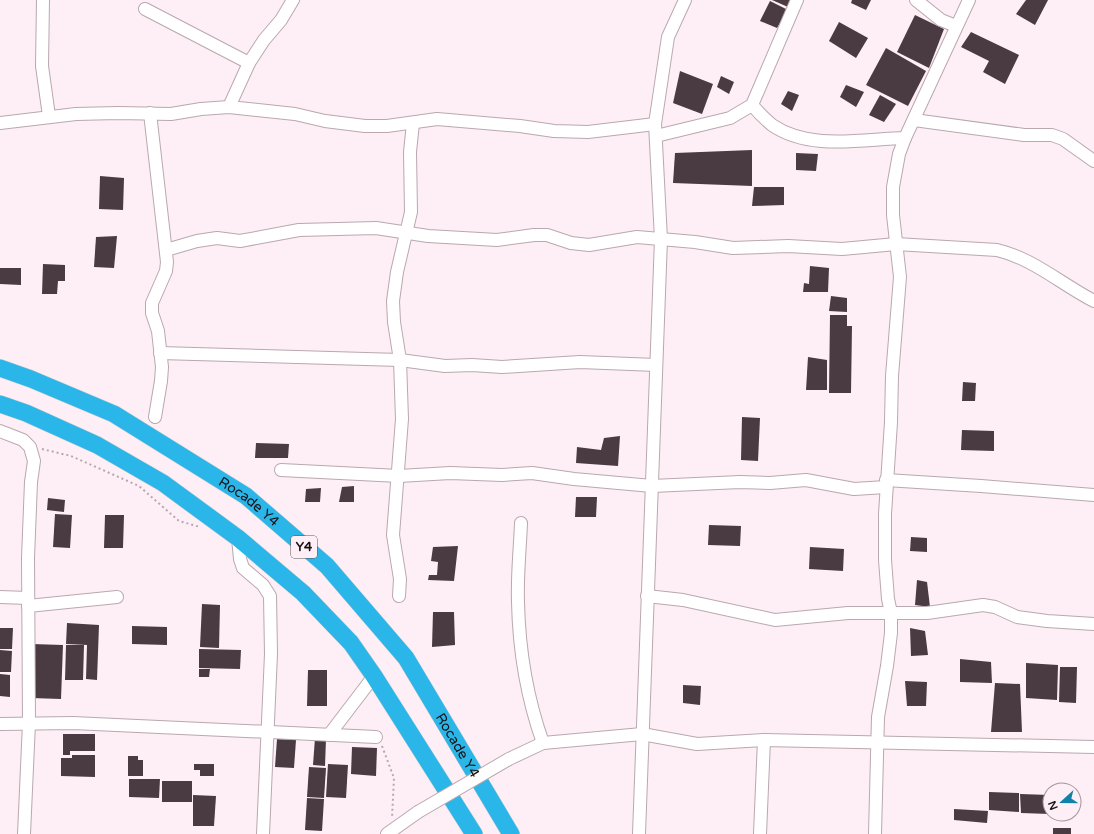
<svg xmlns="http://www.w3.org/2000/svg" width="1094" height="834" viewBox="0 0 1094 834" font-family="'Varela Round',sans-serif">
  <style>
    .building { fill: #493b41 }
    .lines { fill: none; stroke-linecap: round; stroke-linejoin: round }
    .minor-casing { stroke: #b9a8af; stroke-width: 14 }
    .highway-casing { stroke: #d1cfd0; stroke-width: 18 }
    .path { stroke: #b4a9ae; stroke-width: 2; stroke-dasharray: 2 3; stroke-linecap: butt }
    .minor { stroke: #fff; stroke-width: 12 }
    .highway { stroke: #2ab6e9; stroke-width: 17 }
    .minor-bridge-casing { stroke: #b9a8af; stroke-width: 14; stroke-linecap: butt }
    .minor-bridge { stroke: #fff; stroke-width: 12 }
    .labels { text-anchor: middle; dominant-baseline: central; stroke-width: 4; stroke-linejoin: round; paint-order: stroke }
    .shield { fill: #fdeff5; stroke: #5c5458; stroke-width: 1 }
    .shield-label { font-size: 13px; font-weight: bold; fill: #171114 }
    .street-label { font-size: 14px; fill: #171114; stroke: #fdeff5 }
  </style>
  <rect width="100%" height="100%" fill="#fdeff5"/>
  <g class="building">
    <polygon points="772,0 792,0 788,7"/>
    <polygon points="852,0 871,0 866,10 851,3"/>
    <polygon points="1026,0 1048,0 1035,25 1016,14"/>
    <polygon points="770,1 788,10 777,28 760,21"/>
    <polygon points="915,15 944,29 929,68 897,52"/>
    <polygon points="839,22 868,38 856,58 829,41"/>
    <polygon points="971,32 1019,55 1005,84 983,72 989,61 961,47"/>
    <polygon points="886,48 926,71 908,106 866,85"/>
    <polygon points="680,71 713,84 702,114 673,103"/>
    <polygon points="721,76 734,82 729,94 717,87"/>
    <polygon points="846,85 864,92 856,107 840,97"/>
    <polygon points="788,91 799,95 792,111 781,104"/>
    <polygon points="880,95 896,104 884,122 869,115"/>
    <polygon points="752,150 752,186 673,183 675,153"/>
    <polygon points="796,153 818,154 816,171 796,170"/>
    <polygon points="100,176 124,178 123,210 99,209"/>
    <polygon points="754,187 784,187 784,205 752,206"/>
    <polygon points="117,236 114,268 94,267 96,237"/>
    <polygon points="43,264 65,265 65,281 58,281 57,294 42,294"/>
    <polygon points="810,266 829,268 828,292 803,292 804,283 809,284"/>
    <polygon points="0,268 21,268 21,285 0,284"/>
    <polygon points="831,296 847,298 847,312 829,311"/>
    <polygon points="830,315 847,315 847,326 852,326 851,393 829,393"/>
    <polygon points="808,357 827,360 827,390 806,390"/>
    <polygon points="963,382 976,383 975,401 962,401"/>
    <polygon points="742,417 760,418 758,461 741,460"/>
    <polygon points="962,430 994,431 994,451 961,450"/>
    <polygon points="620,436 618,466 576,463 577,447 601,450 604,438"/>
    <polygon points="256,443 289,444 288,458 255,458"/>
    <polygon points="354,486 354,502 339,502 342,487"/>
    <polygon points="321,488 320,502 305,502 306,489"/>
    <polygon points="576,497 597,497 596,517 575,517"/>
    <polygon points="48,498 65,500 64,512 47,510"/>
    <polygon points="55,514 72,515 70,548 53,547"/>
    <polygon points="105,515 124,515 123,548 104,548"/>
    <polygon points="709,525 741,526 740,546 708,545"/>
    <polygon points="911,537 927,538 927,552 910,551"/>
    <polygon points="458,546 454,581 428,580 429,575 437,575 438,562 431,561 433,547"/>
    <polygon points="810,547 844,549 843,571 809,569"/>
    <polygon points="917,580 927,582 930,607 915,605"/>
    <polygon points="202,604 220,605 219,648 200,647"/>
    <polygon points="433,612 454,612 455,645 432,647"/>
    <polygon points="67,623 99,625 97,680 86,679 87,645 66,644"/>
    <polygon points="132,626 167,627 167,645 132,644"/>
    <polygon points="0,628 13,628 12,649 0,649"/>
    <polygon points="910,628 925,631 928,655 911,656"/>
    <polygon points="32,644 63,645 61,699 31,698"/>
    <polygon points="66,645 84,645 83,680 65,680"/>
    <polygon points="199,649 241,650 240,669 199,668"/>
    <polygon points="0,650 12,651 11,672 0,672"/>
    <polygon points="960,659 991,662 992,683 960,682"/>
    <polygon points="1026,663 1058,665 1057,700 1026,698"/>
    <polygon points="1060,667 1077,667 1076,703 1059,702"/>
    <polygon points="199,669 210,669 209,677 199,677"/>
    <polygon points="308,670 327,670 327,706 307,706"/>
    <polygon points="0,674 10,675 10,697 0,696"/>
    <polygon points="905,681 927,682 926,706 907,706"/>
    <polygon points="995,683 1020,684 1022,732 991,732"/>
    <polygon points="683,685 701,686 700,705 683,703"/>
    <polygon points="63,734 95,734 95,751 70,751 70,755 63,755"/>
    <polygon points="315,738 326,739 325,766 313,765"/>
    <polygon points="277,739 296,740 294,768 275,767"/>
    <polygon points="352,747 377,748 376,776 351,774"/>
    <polygon points="72,755 95,755 95,777 61,776 61,758 72,758"/>
    <polygon points="128,756 138,756 138,760 143,760 143,776 128,776"/>
    <polygon points="194,764 214,764 214,776 200,776 200,770 194,770"/>
    <polygon points="328,764 348,765 346,798 326,797"/>
    <polygon points="309,767 326,768 324,798 307,797"/>
    <polygon points="129,779 160,779 159,798 129,797"/>
    <rect x="162" y="781" width="30" height="21"/>
    <polygon points="989,792 1019,793 1019,812 989,810"/>
    <polygon points="1020,794 1050,795 1050,814 1021,813"/>
    <polygon points="193,795 216,796 214,826 193,826"/>
    <polygon points="307,798 324,799 322,831 305,830"/>
    <polygon points="954,809 988,811 987,823 954,820"/>
    <rect x="1053" y="828" width="18" height="6"/>
  </g>
  <g class="lines">
    <g class="minor-casing">
      <g id="minor">
        <polyline points="43,0 42,66 49,116"/>
        <polyline points="916,0 941,20 956,26"/>
        <polyline points="145,9 249,63"/>
        <path d="M752 105C758 112 765 119 772 125 810 151 862 139 905 138"/>
        <polyline points="229,107 249,63 264,40 281,20 293,0"/>
        <polyline points="150,113 167,262 166,271 152,303 152,313 158,331 162,367 161,381 155,417"/>
        <polyline points="914,120 1024,135 1052,135 1063,139 1094,161"/>
        <polyline points="0,123 76,114 118,113 171,114 201,109 229,107 295,114 325,121 365,126 387,126 437,119 520,126 554,131 588,132 655,124"/>
        <polyline points="656,136 730,118 752,105 797,0"/>
        <path d="M166 250 197 241 217 238 240 241 299 230 376 228 428 236 497 240 534 235H547L571 243 589 245 637 237 695 242 733 248 788 246 842 249 896 244 997 250C1034 259 1061 284 1094 301"/>
        <polyline points="160,353 400,360 445,366 472,365 502,367 580,362 656,365"/>
        <polyline points="0,431 23,440 30,447 34,461 31,482 28,558 29,723 24,834"/>
        <polyline points="281,470 399,476 450,473 502,475 532,473 574,479 652,486 740,482 770,483 806,480 854,489 886,487"/>
        <polyline points="886,480 981,486 1094,495"/>
        <path d="M521 523C520 549 517 576 518 602 519 650 527 698 543 743"/>
        <polyline points="238,538 240,559 243,568 263,585 270,596 271,654 263,834"/>
        <polyline points="399,596 400,579 393,535 402,419 400,360 394,322 393,301 397,272 411,212 410,152 413,123"/>
        <polyline points="647,596 683,600 775,620 848,613 927,613 983,605 995,607 1017,617 1047,621 1094,624"/>
        <polyline points="0,597 28,598"/>
        <polyline points="28,606 117,597"/>
        <polyline points="0,724 73,723 376,737"/>
        <polyline points="329,735 374,676"/>
        <polyline points="509,759 543,743 642,734 697,744 764,740 1094,747"/>
        <polyline points="387,834 418,812"/>
        <polyline points="639,834 661,239 655,124 668,37 685,0"/>
        <polyline points="760,834 764,740"/>
        <polyline points="875,834 878,717 887,666 891,633 891,613 888,599 885,560 885,514 891,422 892,376 900,277 893,215 893,187 899,154 905,138 969,0"/>
      </g>
    </g>
    <g class="highway-casing">
      <g id="highway">
        <path id="s1" d="M0 368 31 379 114 414 246 496 327 566 406 658 511 834"/>
        <polyline points="0,404 26,413 97,445 163,483 238,538 303,593 351,643 374,676 474,834"/>
      </g>
    </g>
    <g class="path">
      <polyline points="42,449 71,456 139,486 179,521 200,527"/>
      <polyline points="382,746 394,778 392,818"/>
    </g>
    <use href="#minor" class="minor"/>
    <use href="#highway" class="highway"/>
    <g class="minor-bridge-casing">
      <polyline id="minor-bridge" points="418,812 509,759"/>
    </g>
    <use href="#minor-bridge" class="minor-bridge"/>
  </g>
  <g class="labels">
    <rect class="shield" x="291" y="536" width="26" height="22" rx="3"/>
    <g class="shield-label">
      <text x="304" y="547">Y4</text>
    </g>
    <g class="street-label">
      <text stroke="none"><textPath href="#s1" startOffset="284">Rocade Y4</textPath></text>
      <text stroke="none"><textPath href="#s1" startOffset="608">Rocade Y4</textPath></text>
    </g>
  </g>
  <g transform="translate(1062 802) rotate(249)"><circle r="19" fill="#fdeff5" stroke="#a1969b"/>
  <path d="M0-3L7 15L0 10L-7 15Z" fill="#0f82a9"/>
  <text y="-6" font-size="11" font-weight="bold" text-anchor="middle" fill="#171114">N</text>
  </g>
</svg>
